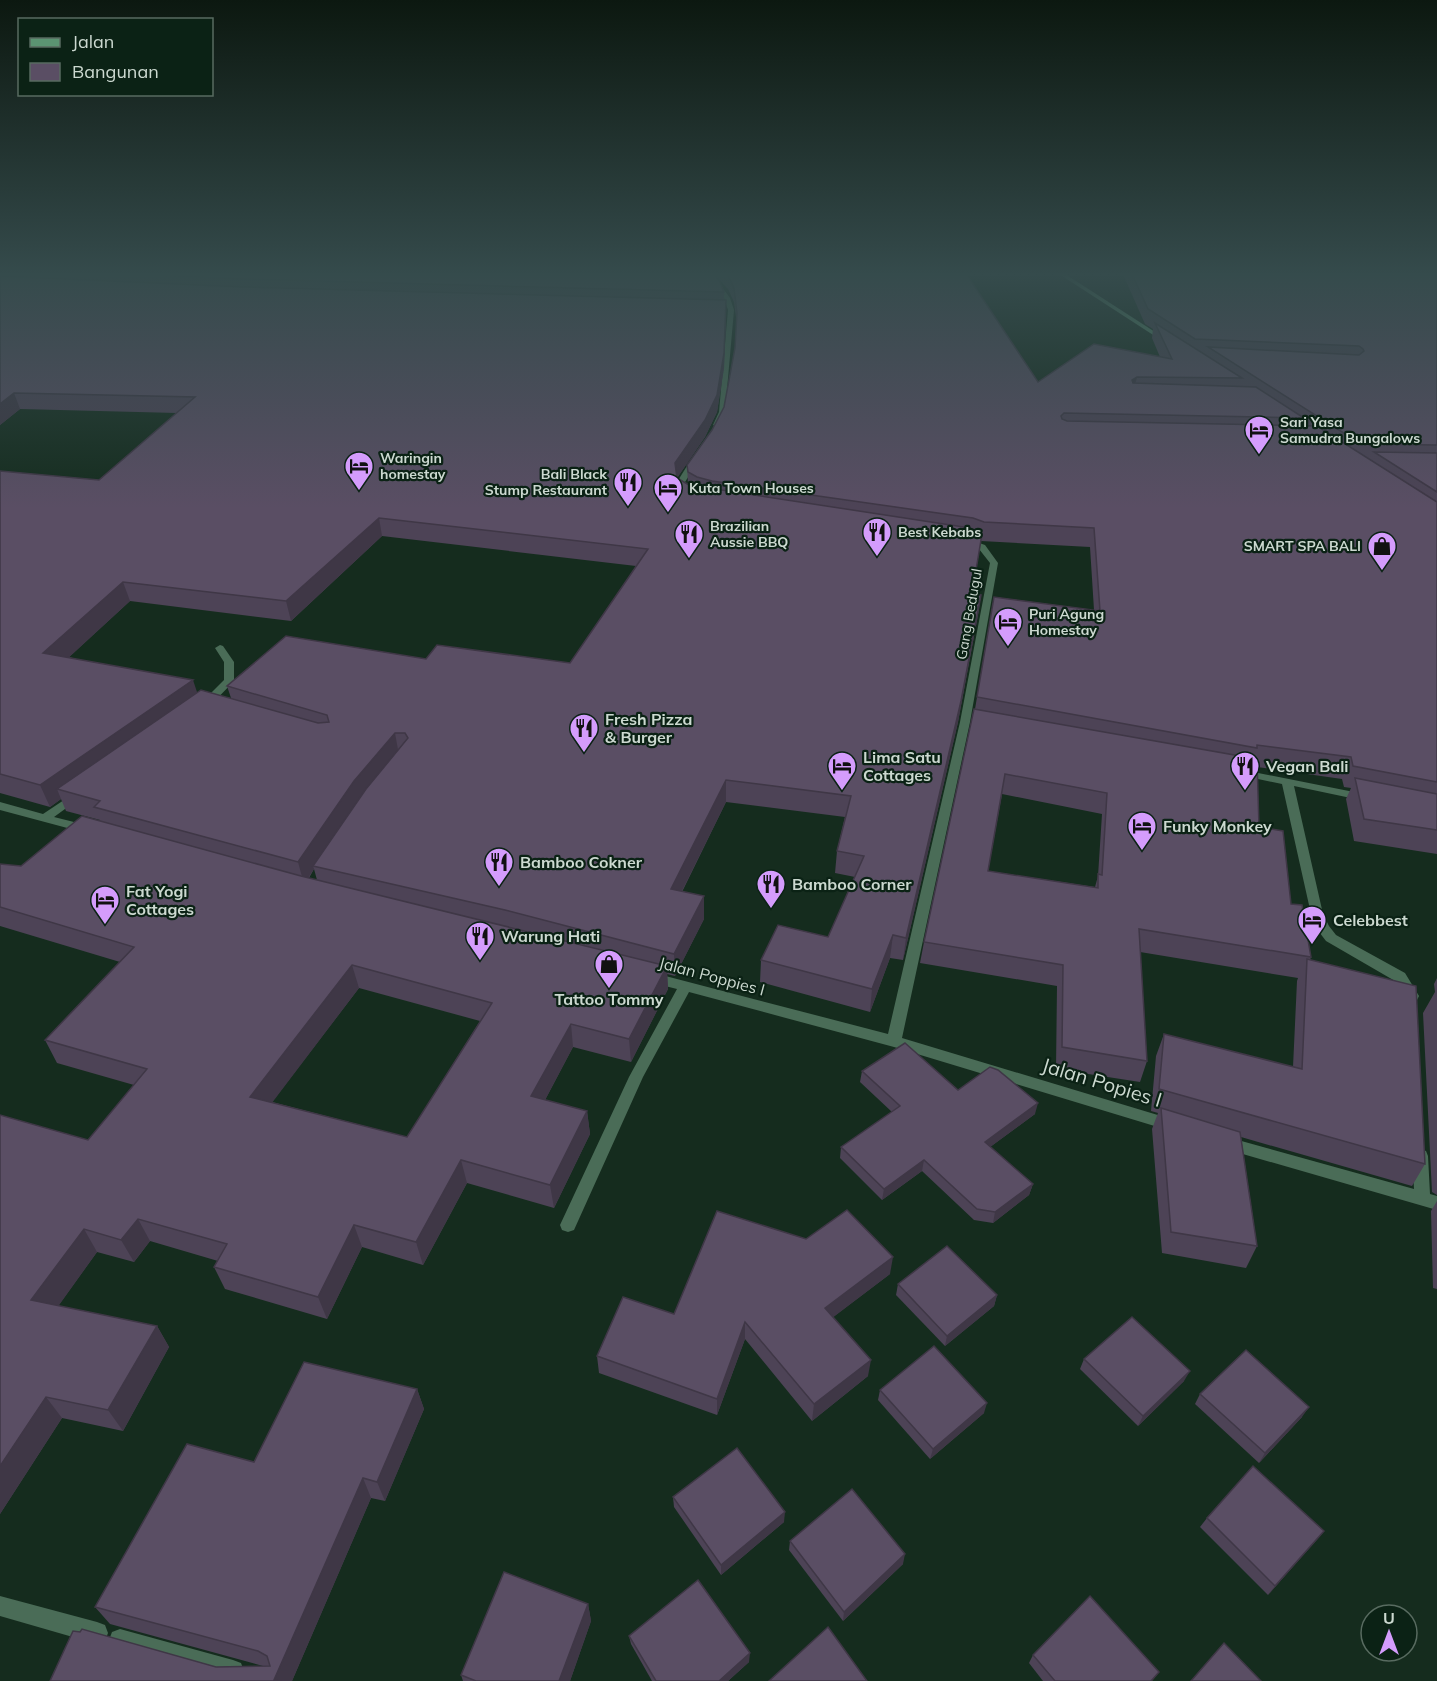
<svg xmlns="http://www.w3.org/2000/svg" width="1437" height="1681" viewBox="0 0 1437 1681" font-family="Mulish,sans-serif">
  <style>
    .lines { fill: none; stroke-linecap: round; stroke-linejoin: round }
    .minor { fill: #4a6c57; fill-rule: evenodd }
    .secondary { fill: #5b9472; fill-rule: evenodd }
    .wall { fill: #4d4356; fill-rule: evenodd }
    .shaded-wall { fill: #3f3746 }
    .building { fill: #5a4e64; stroke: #3f3746; stroke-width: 1.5; fill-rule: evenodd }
    .labels { text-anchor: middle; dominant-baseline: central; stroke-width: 4.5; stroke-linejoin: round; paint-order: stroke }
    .far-poi-label { font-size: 14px; font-weight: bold; fill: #ccd9d0; stroke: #0b2215; text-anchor: start }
    .far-street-label { font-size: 14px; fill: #ccd9d0; stroke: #0b2215 }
    .poi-label { font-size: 16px; font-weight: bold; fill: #ccd9d0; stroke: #0b2215; text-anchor: start }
    .street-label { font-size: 16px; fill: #ccd9d0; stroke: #0b2215 }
    .near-street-label { font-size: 20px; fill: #ccd9d0; stroke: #0b2215 }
  </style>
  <rect width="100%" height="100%" fill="#152c1e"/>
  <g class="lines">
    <g class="minor">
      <polygon points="706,272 711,272 730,298 734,310 725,412 721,425 717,427 713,425 719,412 728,310 724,298"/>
      <polygon points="692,458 699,460 685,482 686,491 689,494 685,496 678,492 677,482"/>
      <polygon points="965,538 985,545 998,563 970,722 902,1038 1171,1119 1176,1121 1179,1125 1176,1129 1171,1131 894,1047 689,992 643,1077 574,1230 568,1232 562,1230 560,1225 629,1077 677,989 649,982 647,978 649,974 654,973 888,1034 960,722 990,563 979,549 962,543 962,539"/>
      <polygon points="220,645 223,646 234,662 234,681 209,707 201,707 200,705 201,703 224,680 224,662 215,648"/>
      <polygon points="1243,770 1369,795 1371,797 1369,799 1365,801 1294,786 1323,914 1329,926 1336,935 1405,973 1419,996 1417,1000 1407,1000 1395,981 1326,941 1316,928 1311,914 1282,784 1239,775 1237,773"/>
      <polygon points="76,792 80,794 82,796 80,798 54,817 90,826 92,829 90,832 86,833 0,810 0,802 43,814"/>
      <polygon points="1227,1137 1414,1189 1412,1156 1414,1151 1420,1149 1426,1151 1428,1156 1430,1194 1437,1196 1437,1210 1222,1148 1219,1143 1222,1138"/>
      <polygon points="0,1596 97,1622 105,1625 108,1633 105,1641 97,1644 0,1616"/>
      <polygon points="120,1629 233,1660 241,1663 244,1671 241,1679 230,1681 120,1651 112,1648 109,1640 112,1632"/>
    </g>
    <polygon class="secondary" points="1056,272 1062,272 1169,341 1164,342"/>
  </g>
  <g class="wall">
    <path d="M0 272H965L1038 382 1160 357 1152 338 1153 329 1145 324 1122 272H1437V854L1354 841 1346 799 1351 788 1344 787 1342 779 1257 767 1259 827 1291 904 1311 957 1310 960 1425 1164 1412 1186 1241 1137 1257 1246 1246 1268 1162 1253 1152 1129 1158 1113 1151 1111 1156 1056 1164 1034 1293 1067 1297 981 1298 978 1140 952 1147 1061 1140 1082 1056 1069 1057 986 920 963 924 942 975 709 994 597 1094 610 1090 547 981 541 972 594 981 595 978 615 958 722 903 960 890 958 870 1012 760 982 761 960 828 937 855 877 835 873 837 851 845 817 726 802 682 892 704 919 675 976 667 974 668 989 631 1062 573 1047 545 1100 587 1111 590 1134 554 1208 467 1183 423 1265 362 1247 327 1319 225 1289 214 1267 218 1261 150 1241 134 1262 97 1252 58 1306 157 1326 169 1347 123 1431 62 1418 0 1514V1115L88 1140 134 1085 57 1063 45 1040 120 962 0 926V864L21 866 100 820 66 811 61 799 50 807 0 793V471L99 480 177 413 20 409 0 425ZM713 273 728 289 734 302 737 324 735 348 724 407 712 430 687 465 688 484 677 478 705 437 717 412 724 368 726 314 724 300V292ZM382 536 636 566 570 663 426 659 227 686 231 698 197 692 69 657 130 601 291 621ZM1002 794 1102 814 1098 876 1095 887 988 871ZM314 869 317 880 309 878ZM359 988 480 1021 407 1137 272 1102Z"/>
    <polygon points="1437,978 1437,1195 1432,1192 1423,1013 1435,992 1434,984"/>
    <polygon points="862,1071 958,1090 1035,1114 990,1147 1033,1184 1029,1195 993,1223 974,1220 922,1171 882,1200 840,1158 841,1147 892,1112 860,1082"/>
    <polygon points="1437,1201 1437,1289 1433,1288 1431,1211"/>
    <polygon points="890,1274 833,1317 868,1376 812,1421 745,1339 717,1415 599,1373 597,1356 674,1314"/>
    <polygon points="898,1284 997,1295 994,1306 945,1346 896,1295"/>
    <polygon points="1084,1359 1184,1381 1138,1426 1080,1369"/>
    <polygon points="417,1389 424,1409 385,1501 371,1498 292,1681 50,1681 216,1667 263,1666 110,1624 95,1607 254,1462"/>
    <polygon points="880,1390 984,1413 930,1459 878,1400"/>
    <polygon points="1200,1394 1302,1417 1259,1463 1195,1404"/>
    <polygon points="673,1497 784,1522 721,1575 674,1507"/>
    <polygon points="1207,1518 1324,1531 1268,1595 1200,1527"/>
    <polygon points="790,1541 903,1564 843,1621 789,1550"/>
    <polygon points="588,1604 591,1621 570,1681 463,1681 461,1675"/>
    <polygon points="629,1636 749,1662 728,1681 652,1681 631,1644"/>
    <polygon points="1033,1655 1159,1672 1152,1681 1043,1681 1029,1663"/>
  </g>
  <g class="shaded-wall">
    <polygon points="726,314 724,368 717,412 705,437 675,481 675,463"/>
    <polygon points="1137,377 1133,393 1132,380"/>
    <polygon points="14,393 20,409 0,425 0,404"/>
    <polygon points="379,518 382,536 291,621 286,601"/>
    <polygon points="123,582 130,601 52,673 43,653"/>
    <polygon points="981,595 958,722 903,960 906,938"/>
    <polygon points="193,680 200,701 57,789 61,799 50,807 40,785"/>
    <polygon points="395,733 399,755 313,866 314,869 304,884 298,862 354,781"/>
    <polygon points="726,780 726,802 672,911 671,889"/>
    <polygon points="704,896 704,919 675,976 674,954"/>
    <polygon points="893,935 890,958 870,1012 872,989"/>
    <polygon points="352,965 359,988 259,1120 250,1097"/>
    <polygon points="667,966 668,989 631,1062 629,1039"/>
    <polygon points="571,1024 573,1047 535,1119 531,1096"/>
    <polygon points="1038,1103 1035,1114 982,1153 985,1142"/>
    <polygon points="587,1111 590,1134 554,1208 550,1185"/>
    <polygon points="461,1160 467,1183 423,1265 416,1242"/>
    <polygon points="924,1160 922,1171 882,1200 884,1189"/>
    <polygon points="1033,1184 1029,1195 993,1223 995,1212"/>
    <polygon points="138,1219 150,1241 134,1262 121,1240"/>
    <polygon points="354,1225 362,1247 327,1319 318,1297"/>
    <polygon points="84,1229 97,1252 47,1322 31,1300"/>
    <polygon points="893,1257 890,1274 823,1325 825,1308"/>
    <polygon points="997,1295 994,1306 945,1346 947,1336"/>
    <polygon points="745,1322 745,1339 717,1415 717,1399"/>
    <polygon points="157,1326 169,1347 123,1431 108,1410"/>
    <polygon points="871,1360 868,1376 812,1421 814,1404"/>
    <polygon points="1190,1371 1184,1381 1138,1426 1143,1416"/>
    <polygon points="417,1389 424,1409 385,1501 377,1482"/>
    <polygon points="46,1397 62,1418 0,1514 0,1466"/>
    <polygon points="987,1403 984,1413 930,1459 933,1449"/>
    <polygon points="1309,1407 1302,1417 1259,1463 1265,1453"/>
    <polygon points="363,1478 371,1498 292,1681 274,1681 274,1680"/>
    <polygon points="785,1512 784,1522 721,1575 721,1565"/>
    <polygon points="1324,1531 1316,1541 1268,1595 1275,1586"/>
    <polygon points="905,1554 903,1564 843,1621 844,1612"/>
    <polygon points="588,1604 591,1621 570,1681 559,1681"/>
    <polygon points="750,1653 749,1662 728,1681 719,1681"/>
  </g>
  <g class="building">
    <polygon points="96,272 713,272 719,280 724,292 243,279"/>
    <polygon points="725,272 965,272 1038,382 1094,344 1172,359 1155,323 1242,378 1137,377 1132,380 1133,383 1256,387 1304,418 1064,413 1061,416 1062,419 1067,421 1317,426 1437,502 1437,782 1353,766 1351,757 1257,745 1257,748 977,697 994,597 1100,611 1094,528 984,522 973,518 712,481 697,477 688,472 687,465 712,430 724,407 735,348 737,313 734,288 728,275"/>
    <polygon points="1131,272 1431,272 1437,277 1437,445 1361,444 1208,347 1359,355 1364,351 1363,349 1359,346 1195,339 1148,309"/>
    <polygon points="0,276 243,287 726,300 724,353 717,395 705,420 675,463 677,478 689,485 970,528 982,534 972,594 981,595 961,701 906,938 893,935 872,989 761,960 778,925 828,937 864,856 837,851 851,796 726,780 671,889 704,896 674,954 505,910 313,866 366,789 408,738 405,733 395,733 354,781 298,862 94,807 100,801 57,789 201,690 318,723 329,722 327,715 227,686 286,636 426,659 437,645 570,663 648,549 379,518 286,601 123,582 43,653 193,680 40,785 0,774 0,471 99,480 195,397 14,393 0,404"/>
    <polygon points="1374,452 1437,453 1437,492"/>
    <path d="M974 709 1257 759 1259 827 1283 831 1291 904 1302 905 1311 957 1139 929 1147 1061 1062 1047 1063 965 924 942ZM1005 774 1107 793 1102 875 1098 874V888L988 871Z"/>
    <polygon points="1355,778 1437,794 1437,830 1364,819"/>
    <path d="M82 816 301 876 667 966 629 1039 571 1024 531 1096 587 1111 550 1185 461 1160 416 1242 354 1225 318 1297 214 1267 227 1244 138 1219 121 1240 84 1229 31 1300 157 1326 108 1410 46 1397 0 1466V1115L88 1140 147 1069 45 1040 134 947 0 907V864L21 866ZM352 965 492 1003 407 1137 250 1097Z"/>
    <polygon points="1307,959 1416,986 1425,1164 1159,1089 1164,1034 1302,1069"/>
    <polygon points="905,1043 958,1090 990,1067 998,1070 1038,1103 985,1142 1033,1184 995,1212 977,1209 924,1160 884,1189 841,1147 900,1106 862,1071"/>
    <polygon points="1161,1108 1240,1132 1257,1246 1171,1232"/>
    <polygon points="847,1210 893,1257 825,1308 871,1360 814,1404 745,1322 717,1399 597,1356 623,1297 674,1314 717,1211 806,1239"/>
    <polygon points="947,1246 997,1295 947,1336 898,1284"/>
    <polygon points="1132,1317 1190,1371 1143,1416 1084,1359"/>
    <polygon points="934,1346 987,1403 933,1449 880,1390"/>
    <polygon points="1246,1350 1309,1407 1265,1453 1200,1394"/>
    <polygon points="304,1362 417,1389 377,1482 363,1478 274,1680 281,1681 50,1681 73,1631 80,1632 82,1629 216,1667 270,1666 267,1656 258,1651 95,1607 187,1444 254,1462"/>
    <polygon points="737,1448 785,1512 721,1565 673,1497"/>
    <polygon points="1253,1466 1324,1531 1275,1586 1207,1518"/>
    <polygon points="852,1489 905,1554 844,1612 790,1541"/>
    <polygon points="504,1572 588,1604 559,1681 476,1681 461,1675"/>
    <polygon points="698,1580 750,1653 719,1681 656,1681 629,1636"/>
    <polygon points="1090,1596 1159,1672 1151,1681 1055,1681 1033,1655"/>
    <polygon points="828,1627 867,1681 769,1681"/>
    <polygon points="1224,1643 1261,1681 1191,1681"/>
  </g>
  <linearGradient id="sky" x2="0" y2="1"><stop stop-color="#0c1810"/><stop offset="0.54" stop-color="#354b4c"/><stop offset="1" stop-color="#354b4c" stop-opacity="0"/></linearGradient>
  <rect width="1437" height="508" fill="url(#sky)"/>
  <defs>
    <g id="hotel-pin" transform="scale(1.5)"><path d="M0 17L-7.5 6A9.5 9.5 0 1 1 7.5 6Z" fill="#d49cfc" stroke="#0b2215"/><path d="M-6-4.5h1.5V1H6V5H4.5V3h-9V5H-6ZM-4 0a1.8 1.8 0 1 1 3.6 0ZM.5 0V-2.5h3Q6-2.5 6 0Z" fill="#111"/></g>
    <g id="restaurant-pin" transform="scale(1.5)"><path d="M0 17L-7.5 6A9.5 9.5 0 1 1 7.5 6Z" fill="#d49cfc" stroke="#0b2215"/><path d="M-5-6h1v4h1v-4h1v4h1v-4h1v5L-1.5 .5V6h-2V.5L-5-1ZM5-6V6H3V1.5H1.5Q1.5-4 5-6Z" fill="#111"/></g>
    <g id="shop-pin" transform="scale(1.5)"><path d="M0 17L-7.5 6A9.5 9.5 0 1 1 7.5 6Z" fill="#d49cfc" stroke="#0b2215"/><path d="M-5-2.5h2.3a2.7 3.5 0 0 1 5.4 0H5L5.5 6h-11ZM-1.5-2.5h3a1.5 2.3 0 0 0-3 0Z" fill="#111"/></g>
  </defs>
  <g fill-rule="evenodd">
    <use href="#hotel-pin" x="1259" y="430"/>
    <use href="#hotel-pin" x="359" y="466"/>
    <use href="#restaurant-pin" x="628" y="482"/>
    <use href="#hotel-pin" x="668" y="488"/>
    <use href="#restaurant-pin" x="877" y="532"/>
    <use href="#restaurant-pin" x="689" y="534"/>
    <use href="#shop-pin" x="1382" y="546"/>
    <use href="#hotel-pin" x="1008" y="622"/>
    <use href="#restaurant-pin" x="584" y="728"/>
    <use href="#hotel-pin" x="842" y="766"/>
    <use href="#restaurant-pin" x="1245" y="766"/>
    <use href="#hotel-pin" x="1142" y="826"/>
    <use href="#restaurant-pin" x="499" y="862"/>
    <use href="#restaurant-pin" x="771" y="884"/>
    <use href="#hotel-pin" x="105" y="900"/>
    <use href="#hotel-pin" x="1312" y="920"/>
    <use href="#restaurant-pin" x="480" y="936"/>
    <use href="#shop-pin" x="609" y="964"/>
  </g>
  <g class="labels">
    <g class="far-poi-label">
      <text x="1280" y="422">Sari Yasa<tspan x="1280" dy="16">Samudra Bungalows</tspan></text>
      <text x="380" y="458">Waringin<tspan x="380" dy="16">homestay</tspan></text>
      <text x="607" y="474" text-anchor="end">Bali Black<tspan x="607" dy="16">Stump Restaurant</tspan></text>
      <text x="689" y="488">Kuta Town Houses</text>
      <text x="710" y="526">Brazilian<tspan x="710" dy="16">Aussie BBQ</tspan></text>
      <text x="898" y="532">Best Kebabs</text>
      <text x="1361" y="546" text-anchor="end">SMART SPA BALI</text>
      <text x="1029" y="614">Puri Agung<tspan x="1029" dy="16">Homestay</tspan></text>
    </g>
    <g class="far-street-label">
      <text transform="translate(969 614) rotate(-80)">Gang Bedugul</text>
    </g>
    <g class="poi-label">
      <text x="605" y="719">Fresh Pizza<tspan x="605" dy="18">&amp; Burger</tspan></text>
      <text x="863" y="757">Lima Satu<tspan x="863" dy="18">Cottages</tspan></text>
      <text x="1266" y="766">Vegan Bali</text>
      <text x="1163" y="826">Funky Monkey</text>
      <text x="520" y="862">Bamboo Cokner</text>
      <text x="792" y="884">Bamboo Corner</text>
      <text x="126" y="891">Fat Yogi<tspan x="126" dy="18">Cottages</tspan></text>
      <text x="1333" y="920">Celebbest</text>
      <text x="501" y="936">Warung Hati</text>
      <text x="609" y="999" text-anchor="middle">Tattoo Tommy</text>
    </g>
    <g class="street-label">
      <text transform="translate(712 976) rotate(15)">Jalan Poppies I</text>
    </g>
    <g class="near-street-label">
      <text transform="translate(1102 1082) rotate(17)">Jalan Popies I</text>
    </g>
  </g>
  <rect x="18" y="18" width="195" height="78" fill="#0b2215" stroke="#586b60" stroke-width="1.5"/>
  <rect x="30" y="38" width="30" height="9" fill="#5b9472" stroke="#586b60" stroke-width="1.5"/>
  <text x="72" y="48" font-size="18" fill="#ccd9d0">Jalan</text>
  <rect x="30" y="63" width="30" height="18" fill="#5a4e64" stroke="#586b60" stroke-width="1.5"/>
  <text x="72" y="78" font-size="18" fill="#ccd9d0">Bangunan</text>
  <g transform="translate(1389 1633)"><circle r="28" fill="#0b2215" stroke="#586b60" stroke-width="1.5"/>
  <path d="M0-4.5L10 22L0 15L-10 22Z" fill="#d49cfc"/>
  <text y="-9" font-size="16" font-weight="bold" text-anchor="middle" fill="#ccd9d0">U</text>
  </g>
</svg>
